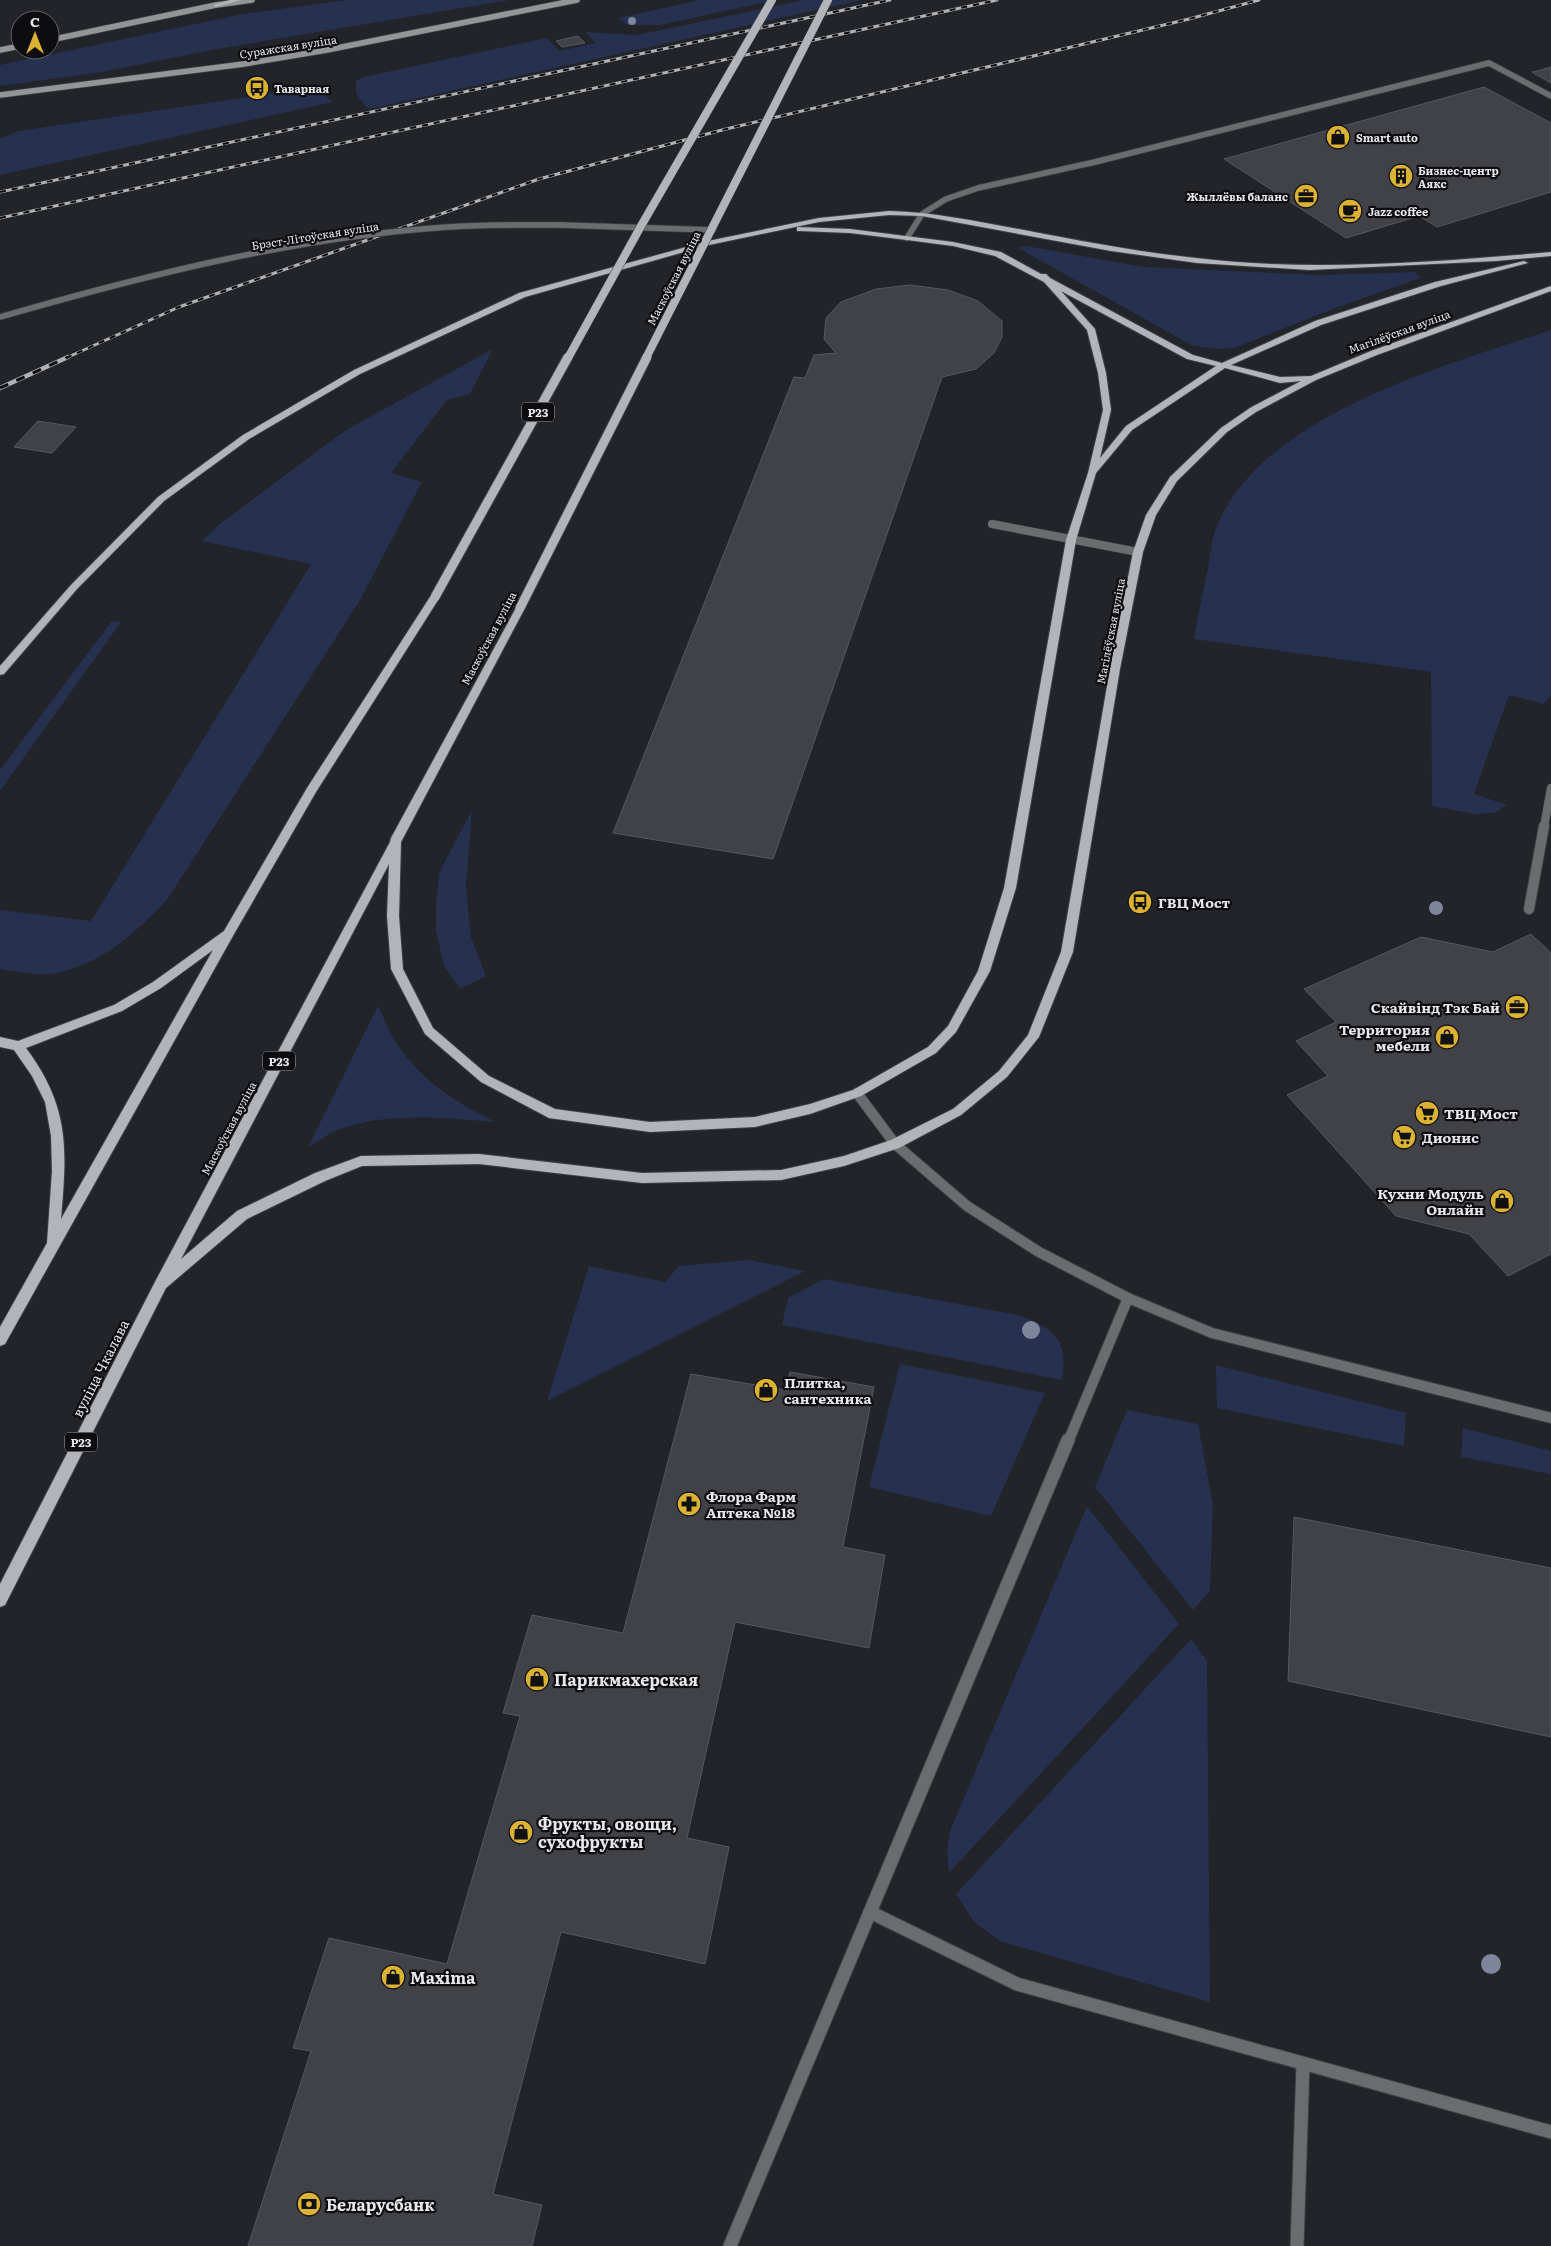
<svg xmlns="http://www.w3.org/2000/svg" width="1551" height="2246" viewBox="0 0 1551 2246" font-family="Literata,serif">
  <style>
    .green { fill: #26304f }
    .building { fill: #404248; stroke: #56585e }
    .lines { fill: none; stroke-linecap: round; stroke-linejoin: round }
    .service-far3-casing { stroke: #3e4044; stroke-width: 7 }
    .service-far2-casing { stroke: #3e4044; stroke-width: 9 }
    .service-far1-casing { stroke: #3e4044; stroke-width: 12 }
    .service-casing { stroke: #3e4044; stroke-width: 15 }
    .minor-casing { stroke: #3e4044; stroke-width: 7 }
    .secondary-casing { stroke: #3e4044; stroke-width: 7 }
    .primary-casing { stroke: #3e4044; stroke-width: 2 }
    .service-far3 { stroke: #6b6c6f; stroke-width: 5.5 }
    .service-far2 { stroke: #6b6c6f; stroke-width: 8 }
    .service-far1 { stroke: #6b6c6f; stroke-width: 10 }
    .service { stroke: #6b6c6f; stroke-width: 13 }
    .minor { stroke: #6b6c6f; stroke-width: 5.5 }
    .secondary { stroke: #939599; stroke-width: 5.5 }
    .primary { fill: #b2b4ba; fill-rule: evenodd }
    .rail-far1-casing { stroke: #b1b2b6; stroke-width: 3 }
    .rail-casing { stroke: #b1b2b6; stroke-width: 4.5 }
    .rail-far1 { stroke: #0d0d10; stroke-width: 2; stroke-dasharray: 6; stroke-linecap: butt }
    .rail { stroke: #0d0d10; stroke-width: 3; stroke-dasharray: 9; stroke-linecap: butt }
    .minor-bridge-casing { stroke: #3e4044; stroke-width: 7; stroke-linecap: butt }
    .primary-bridge-far1-casing { stroke: #3e4044; stroke-width: 9; stroke-linecap: butt }
    .primary-bridge-casing { stroke: #3e4044; stroke-width: 11; stroke-linecap: butt }
    .minor-bridge { stroke: #6b6c6f; stroke-width: 5.5 }
    .primary-bridge-far1 { stroke: #b2b4ba; stroke-width: 8 }
    .primary-bridge { stroke: #b2b4ba; stroke-width: 9 }
    .tree { fill: #7f869b }
    .labels { text-anchor: middle; dominant-baseline: central; stroke-width: 4.5; stroke-linejoin: round; paint-order: stroke }
    .far-street-label { font-size: 11px; fill: #e8e9ed; stroke: #0d0d10 }
    .far-poi-label { font-size: 11px; font-weight: bold; fill: #e8e9ed; stroke: #0d0d10; text-anchor: start }
    .shield { fill: #0d0d10; stroke: #a6a7ab; stroke-width: 1 }
    .shield-label { font-size: 12px; font-weight: bold; fill: #e8e9ed }
    .poi-label { font-size: 14px; font-weight: bold; fill: #e8e9ed; stroke: #0d0d10; text-anchor: start }
    .street-label { font-size: 14px; fill: #e8e9ed; stroke: #0d0d10 }
    .near-poi-label { font-size: 16px; font-weight: bold; fill: #e8e9ed; stroke: #0d0d10; text-anchor: start }
  </style>
  <rect width="100%" height="100%" fill="#222429"/>
  <g class="green">
    <polygon points="348,0 510,0 217,49 102,72 0,86 0,65 243,14"/>
    <polygon points="700,0 776,0 660,25 627,25 618,18"/>
    <path d="M804 0H862L369 109C360 100 354 95 356 81L363 77 547 38 559 51 596 43 585 32 637 35Z"/>
    <polygon points="301,87 321,92 333,102 0,175 0,139 18,131 242,98"/>
    <polygon points="1027,246 1144,267 1319,275 1415,272 1420,278 1333,309 1234,348 1217,349 1193,346 1018,248"/>
    <path d="M1551 330V695L1544 704 1509 695 1474 794 1507 805 1494 813 1475 814 1432 806 1431 672 1194 639C1198 615 1203 591 1208 568 1210 557 1211 545 1214 534 1253 417 1446 365 1551 330Z"/>
    <path d="M493 349 470 394 447 400 391 473 422 482 359 602 167 900C136 932 102 964 57 973 43 976 15 972 0 969V910L91 921 311 564 202 541 221 523 346 430Z"/>
    <polygon points="112,621 121,622 0,791 0,770"/>
    <polygon points="472,810 466,887 471,937 486,976 460,989 444,966 436,930 436,903 439,873"/>
    <path d="M378 1006C384 1018 389 1032 397 1044 422 1081 456 1103 496 1122 444 1118 385 1111 335 1131 326 1135 317 1142 308 1147Z"/>
    <polygon points="749,1260 805,1271 547,1401 589,1266 665,1282 679,1266"/>
    <path d="M824 1279 1018 1315C1055 1329 1068 1339 1062 1380L782 1325 788 1298Z"/>
    <polygon points="900,1364 1045,1393 991,1516 869,1487"/>
    <polygon points="1216,1365 1406,1413 1404,1446 1217,1408"/>
    <polygon points="1127,1410 1198,1424 1213,1504 1210,1591 1193,1610 1095,1487"/>
    <polygon points="1463,1428 1551,1451 1551,1474 1461,1457"/>
    <polygon points="1087,1506 1179,1624 949,1873 947,1852 950,1831"/>
    <polygon points="1191,1639 1207,1661 1210,2002 1000,1941 974,1922 956,1894"/>
  </g>
  <g class="building">
    <polygon points="578,36 585,43 562,47 556,41"/>
    <polygon points="1551,67 1551,83 1532,72 1537,71"/>
    <polygon points="1484,87 1551,123 1551,192 1437,227 1419,216 1346,238 1224,159"/>
    <polygon points="910,285 948,290 978,301 1002,321 1002,337 994,353 976,369 942,377 773,859 613,833 794,377 805,378 814,355 836,353 824,339 826,318 841,302 876,289"/>
    <polygon points="38,421 76,427 52,453 14,447"/>
    <polygon points="1531,934 1551,953 1551,1254 1508,1276 1469,1234 1396,1216 1287,1095 1328,1076 1296,1041 1336,1022 1304,989 1421,937 1493,952"/>
    <polygon points="790,1372 874,1387 843,1547 885,1555 869,1648 735,1622 687,1838 729,1847 705,1964 561,1932 493,2194 542,2205 532,2246 248,2246 311,2051 293,2048 329,1938 447,1964 520,1716 503,1713 532,1615 623,1633 691,1374 786,1390"/>
    <polygon points="1294,1517 1551,1568 1551,1737 1288,1681"/>
  </g>
  <g class="lines">
    <g class="service-far3-casing">
      <polyline id="service-far3" points="907,238 922,214 946,199 978,188 1095,162 1489,63 1551,96"/>
    </g>
    <g class="service-far2-casing">
      <g id="service-far2">
        <polyline points="992,524 1138,552"/>
        <polyline points="1544,827 1551,788"/>
      </g>
    </g>
    <g class="service-far1-casing">
      <g id="service-far1">
        <polyline points="1529,909 1544,826"/>
        <polyline points="857,1093 895,1144 967,1206 1039,1252 1128,1298 1212,1333 1551,1418"/>
        <polyline points="1068,1442 1128,1298"/>
      </g>
    </g>
    <g class="service-casing">
      <g id="service">
        <polyline points="870,1912 1017,1984 1551,2132"/>
        <polyline points="730,2246 1068,1440"/>
        <polyline points="1297,2246 1303,2064"/>
      </g>
    </g>
    <g class="minor-casing">
      <polyline id="minor" points="561,225 713,230"/>
    </g>
    <g class="secondary-casing">
      <g id="secondary">
        <polyline points="50,40 216,5 252,0"/>
        <polyline points="0,50 20,46"/>
        <polyline points="0,95 244,64 327,50 577,0"/>
      </g>
    </g>
    <g class="primary-casing">
      <g id="primary">
        <polygon points="230,0 241,0 216,7 213,5"/>
        <path d="M889 211C935 212 979 222 1024 230 1081 241 1138 252 1196 258 1310 272 1436 262 1551 252V256L1496 261 1309 270 1197 263 1111 251 922 216 889 215 819 222 709 245 525 297 360 374 249 439 164 501 77 589 4 674 0 675V666L71 585 158 497 243 435 354 370 519 293 708 241 819 218Z"/>
        <path d="M797 227 850 229 953 242 1001 252 1041 274H1046L1050 278 1193 355 1222 363 1315 321 1435 282 1524 261 1528 263 1441 286 1321 325 1231 365 1280 377 1311 376 1371 351 1551 286V291L1377 355 1316 380 1256 412 1227 432 1177 481 1156 515 1143 552 1120 669 1073 952 1039 1037 1007 1077 961 1115 899 1148 844 1166 781 1180 642 1183 479 1164 362 1166 325 1181 247 1219 166 1288 5 1605 0 1607V1584L156 1280 390 842 391 838 517 606 520 605 525 608 401 842 399 916 403 969 433 1028 489 1076 555 1109 650 1122 755 1117 810 1104 853 1090 928 1047 948 1026 978 971 1004 888 1066 540 1088 473 1103 410 1098 373 1087 330 1044 282 995 256 953 246 907 240 850 233 800 231H797ZM1061 291 1187 359 1216 366 1126 426 1100 458 1111 410 1106 373 1095 329ZM1225 368 1280 383 1301 381 1250 408 1221 428 1170 477 1146 515 1133 552 1110 669 1061 952 1028 1035 999 1071 953 1109 891 1140 844 1156 781 1170 642 1173 479 1154 361 1156 315 1173 237 1211 181 1259 389 864 387 916 391 969 425 1034 481 1082 549 1118 650 1132 755 1127 810 1114 861 1096 936 1053 956 1032 990 971 1016 888 1076 540 1096 473 1132 430Z"/>
        <path d="M435 594 440 597 316 792 234 934 5 1344 0 1346V1327L47 1243 52 1171 51 1136 45 1102 32 1076 14 1050 0 1047V1037L18 1041 114 1005 153 982 224 931 307 788 430 597ZM213 950 61 1219C67 1149 70 1107 26 1048L122 1011 161 988Z"/>
      </g>
    </g>
    <use href="#service-far3" class="service-far3"/>
    <use href="#service-far2" class="service-far2"/>
    <use href="#service-far1" class="service-far1"/>
    <use href="#service" class="service"/>
    <use href="#minor" class="minor"/>
    <use href="#secondary" class="secondary"/>
    <use href="#primary" class="primary"/>
    <g class="rail-far1-casing">
      <g id="rail-far1">
        <polyline points="0,192 890,0"/>
        <polyline points="0,218 997,0"/>
        <polyline points="66,358 179,307 539,179 722,130 1189,19 1259,0"/>
      </g>
    </g>
    <g class="rail-casing">
      <polyline id="rail" points="0,388 68,357"/>
    </g>
    <use href="#rail-far1" class="rail-far1"/>
    <use href="#rail" class="rail"/>
    <g class="minor-bridge-casing">
      <path id="minor-bridge" d="M0 317C146 275 296 237 448 227 485 224 523 225 561 225"/>
    </g>
    <g class="primary-bridge-far1-casing">
      <g id="primary-bridge-far1">
        <polyline points="568,358 641,226 772,0"/>
        <polyline points="646,358 828,0"/>
      </g>
    </g>
    <g class="primary-bridge-casing">
      <g id="primary-bridge">
        <polyline points="435,597 568,357"/>
        <polyline points="520,608 647,357"/>
      </g>
    </g>
    <use href="#minor-bridge" class="minor-bridge"/>
    <use href="#primary-bridge-far1" class="primary-bridge-far1"/>
    <use href="#primary-bridge" class="primary-bridge"/>
  </g>
  <g class="tree">
    <circle cx="632" cy="21" r="4"/>
    <circle cx="1436" cy="908" r="7"/>
    <circle cx="1031" cy="1330" r="9"/>
    <circle cx="1491" cy="1964" r="10"/>
  </g>
  <defs>
    <g id="bus-disc" transform="scale(1.25)"><circle r="9.5" fill="#dcb233" stroke="#0d0d10"/><path d="M-5-6H5V4H4V6H2V4H-2V6H-4V4H-5ZM-3.5-4V0h7V-4ZM-3.5 1.2v1.5H-2V1.2ZM2 1.2v1.5H3.5V1.2Z" fill="#111"/></g>
    <g id="shop-disc" transform="scale(1.25)"><circle r="9.5" fill="#dcb233" stroke="#0d0d10"/><path d="M-5-2.5h2.3a2.7 3.5 0 0 1 5.4 0H5L5.5 6h-11ZM-1.5-2.5h3a1.5 2.3 0 0 0-3 0Z" fill="#111"/></g>
    <g id="building-disc" transform="scale(1.25)"><circle r="9.5" fill="#dcb233" stroke="#0d0d10"/><path d="M-4-6H4V6H1V3H-1V6H-4ZM-2.5-4.3h1.7v1.8h-1.7ZM.8-4.3h1.7v1.8H.8ZM-2.5-1h1.7V.8h-1.7ZM.8-1h1.7V.8H.8Z" fill="#111"/></g>
    <g id="office-disc" transform="scale(1.25)"><circle r="9.5" fill="#dcb233" stroke="#0d0d10"/><path d="M-6-3h4V-5.5h4V-3h4V5H-6ZM-1-4.5V-3h2v-1.5ZM-6 0V1H6V0Z" fill="#111"/></g>
    <g id="cafe-disc" transform="scale(1.25)"><circle r="9.5" fill="#dcb233" stroke="#0d0d10"/><path d="M-5.5-4.5H6V0H3Q3 3.5 0 3.5H-2.5Q-5.5 3.5-5.5 0ZM3-3.2v2h1.7v-2ZM-6 4.5H4V6H-6Z" fill="#111"/></g>
    <g id="supermarket-disc" transform="scale(1.25)"><circle r="9.5" fill="#dcb233" stroke="#0d0d10"/><path d="M-6-5.5h2.5l.6 2H6L4.5 2H-2.5L-4.4-4H-6ZM-1.5 3.2a1.3 1.3 0 1 0 .1 0ZM3 3.2a1.3 1.3 0 1 0 .1 0Z" fill="#111"/></g>
    <g id="pharmacy-disc" transform="scale(1.25)"><circle r="9.5" fill="#dcb233" stroke="#0d0d10"/><path d="M-2-6h4v4h4v4h-4v4h-4v-4h-4v-4h4Z" fill="#111"/></g>
    <g id="bank-disc" transform="scale(1.25)"><circle r="9.5" fill="#dcb233" stroke="#0d0d10"/><path d="M-6-4H6V4H-6ZM0-2.3a2.3 2.3 0 1 0 0 4.6a2.3 2.3 0 1 0 0-4.6Z" fill="#111"/></g>
  </defs>
  <g fill-rule="evenodd">
    <use href="#bus-disc" x="257" y="88"/>
    <use href="#shop-disc" x="1338" y="137"/>
    <use href="#building-disc" x="1401" y="176"/>
    <use href="#office-disc" x="1306" y="196"/>
    <use href="#cafe-disc" x="1350" y="211"/>
    <use href="#bus-disc" x="1140" y="902"/>
    <use href="#office-disc" x="1517" y="1007"/>
    <use href="#shop-disc" x="1447" y="1037"/>
    <use href="#supermarket-disc" x="1427" y="1113"/>
    <use href="#supermarket-disc" x="1404" y="1137"/>
    <use href="#shop-disc" x="1502" y="1201"/>
    <use href="#shop-disc" x="766" y="1390"/>
    <use href="#pharmacy-disc" x="689" y="1504"/>
    <use href="#shop-disc" x="537" y="1679"/>
    <use href="#shop-disc" x="521" y="1832"/>
    <use href="#shop-disc" x="393" y="1977"/>
    <use href="#bank-disc" x="309" y="2204"/>
  </g>
  <g class="labels">
    <g class="far-street-label">
      <text transform="translate(288 46) rotate(-9)">Суражская вуліца</text>
      <text transform="translate(315 235) rotate(-9)">Брэст-Літоўская вуліца</text>
      <text transform="translate(673 278) rotate(-63)">Маскоўская вуліца</text>
      <text transform="translate(1399 331) rotate(-20)">Магілёўская вуліца</text>
      <text transform="translate(1110 631) rotate(-79)">Магілёўская вуліца</text>
      <text transform="translate(488 638) rotate(-62)">Маскоўская вуліца</text>
      <text transform="translate(228 1128) rotate(-62)">Маскоўская вуліца</text>
    </g>
    <g class="far-poi-label">
      <text x="274" y="88">Таварная</text>
      <text x="1356" y="137">Smart auto</text>
      <text x="1418" y="170">Бизнес-центр<tspan x="1418" dy="13">Аякс</tspan></text>
      <text x="1288" y="196" text-anchor="end">Жыллёвы баланс</text>
      <text x="1368" y="211">Jazz coffee</text>
    </g>
    <g class="shield">
      <rect x="522" y="402.5" width="32" height="19" rx="4"/>
      <rect x="263" y="1051.5" width="32" height="19" rx="4"/>
      <rect x="65" y="1432.5" width="32" height="19" rx="4"/>
    </g>
    <g class="shield-label">
      <text x="538" y="412">Р23</text>
      <text x="279" y="1061">Р23</text>
      <text x="81" y="1442">Р23</text>
    </g>
    <g class="poi-label">
      <text x="1158" y="902">ГВЦ Мост</text>
      <text x="1500" y="1007" text-anchor="end">Скайвінд Тэк Бай</text>
      <text x="1430" y="1029" text-anchor="end">Территория<tspan x="1430" dy="16">мебели</tspan></text>
      <text x="1444" y="1113">ТВЦ Мост</text>
      <text x="1422" y="1137">Дионис</text>
      <text x="1484" y="1193" text-anchor="end">Кухни Модуль<tspan x="1484" dy="16">Онлайн</tspan></text>
      <text x="784" y="1382">Плитка,<tspan x="784" dy="16">сантехника</tspan></text>
      <text x="706" y="1496">Флора Фарм<tspan x="706" dy="16">Аптека №18</tspan></text>
    </g>
    <g class="street-label">
      <text transform="translate(100 1368) rotate(-63)">вуліца Чкалава</text>
    </g>
    <g class="near-poi-label">
      <text x="554" y="1679">Парикмахерская</text>
      <text x="538" y="1823">Фрукты, овощи,<tspan x="538" dy="18">сухофрукты</tspan></text>
      <text x="410" y="1977">Maxima</text>
      <text x="326" y="2204">Беларусбанк</text>
    </g>
  </g>
  <g transform="translate(35 35)"><circle r="24" fill="#0d0d10" stroke="#656568"/>
  <path d="M0-4L9 19L0 12L-9 19Z" fill="#dcb233"/>
  <text y="-8" font-size="14" font-weight="bold" text-anchor="middle" fill="#e8e9ed">С</text>
  </g>
</svg>
